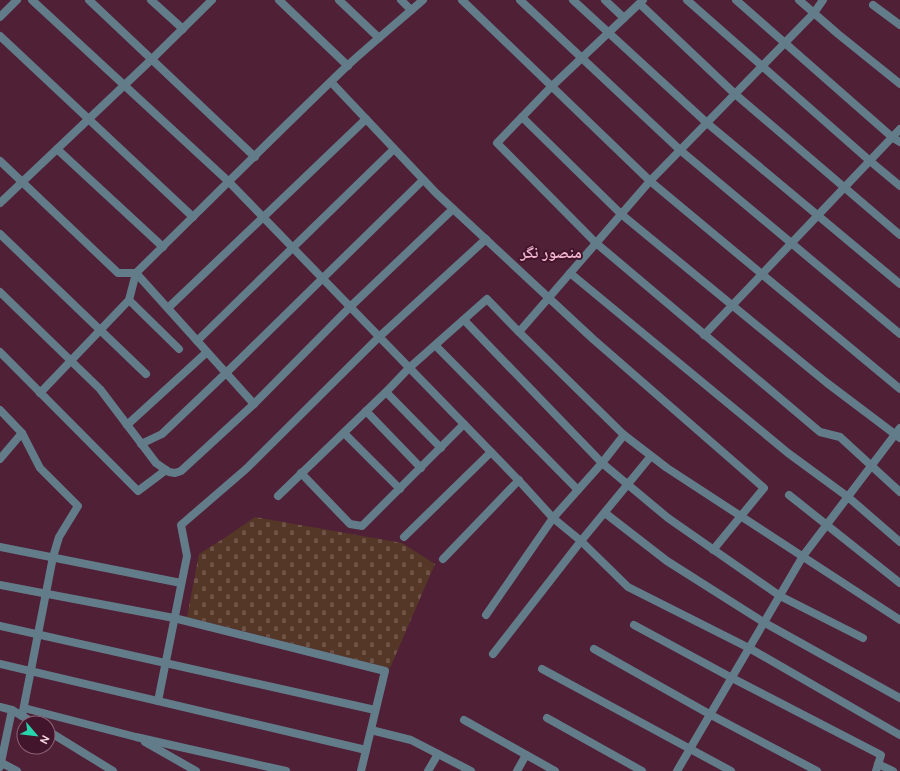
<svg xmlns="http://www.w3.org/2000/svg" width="900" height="771" viewBox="0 0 900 771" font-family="Ubuntu,'Noto Naskh Arabic',sans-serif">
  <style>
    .cemetery { fill: url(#cemetery-stones) }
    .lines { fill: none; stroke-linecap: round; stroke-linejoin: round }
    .minor { stroke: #637c8a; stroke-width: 8 }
    .tertiary { stroke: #637c8a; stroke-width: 8 }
    .labels { text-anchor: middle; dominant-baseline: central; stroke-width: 4; stroke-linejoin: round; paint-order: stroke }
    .district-label { font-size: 16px; font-weight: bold; fill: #f1b4cd; stroke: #43152c }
  </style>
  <defs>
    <pattern id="cemetery-stones" width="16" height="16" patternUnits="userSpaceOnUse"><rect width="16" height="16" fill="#543726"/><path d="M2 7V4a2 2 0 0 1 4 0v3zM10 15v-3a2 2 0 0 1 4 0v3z" fill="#6e5346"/></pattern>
  </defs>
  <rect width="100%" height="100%" fill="#4f2036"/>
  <polygon class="cemetery" points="255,517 402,543 435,564 390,668 187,617 199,554 226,537"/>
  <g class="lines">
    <g class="minor">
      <polyline points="32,0 228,181 523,485 553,518 581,541 628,587 749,648 900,735"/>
      <polyline points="89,0 255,157"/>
      <polyline points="151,0 183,29"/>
      <polyline points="279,0 348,66"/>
      <polyline points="339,0 379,38"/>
      <polyline points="401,0 411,10"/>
      <polyline points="462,0 650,181 900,389"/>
      <polyline points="520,0 680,150 900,334"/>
      <polyline points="573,0 707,123 900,284"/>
      <polyline points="605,0 624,18"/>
      <polyline points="643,0 551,87 497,143 596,243 820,432 840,437 900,492"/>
      <polyline points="687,0 870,161 900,186"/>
      <polyline points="736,0 892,137 900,142"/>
      <polyline points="823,0 814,13 650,181 519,332 624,435 667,468 900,620"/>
      <polyline points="640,4 735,94 900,235"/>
      <polyline points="873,5 900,25"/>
      <polyline points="0,17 17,0"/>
      <polyline points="0,36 193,217"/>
      <polyline points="331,82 436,193 593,339 764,488 713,550"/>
      <polyline points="522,117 621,214 827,383 900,438"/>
      <polyline points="57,149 163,247"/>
      <polyline points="0,203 152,59 212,0"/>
      <polyline points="0,234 146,374"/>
      <polyline points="136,273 254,404 350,307 453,209"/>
      <polyline points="570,273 788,453 848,497 900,542"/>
      <polyline points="0,292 100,389 156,463 169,472 175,473 181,471 254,404"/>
      <polyline points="129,300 179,349"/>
      <polyline points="168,308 366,119"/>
      <polyline points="464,320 602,463 668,518 780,596 863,638"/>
      <polyline points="704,335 900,129"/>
      <polyline points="197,341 394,149"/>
      <polyline points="436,346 578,490"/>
      <polyline points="0,352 138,491 166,470"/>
      <polyline points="386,392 441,448"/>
      <polyline points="40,393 129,300 136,273"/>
      <polyline points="0,410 22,433 40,468 78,506 59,537 53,557 22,716"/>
      <polyline points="366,411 421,468"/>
      <polyline points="127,425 207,352"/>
      <polyline points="344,433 400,489"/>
      <polyline points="141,444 162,434 226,373 423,180"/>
      <polyline points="0,459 22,433"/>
      <polyline points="301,473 350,524 362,526 464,424"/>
      <polyline points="789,495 900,583"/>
      <polyline points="278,496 386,392 409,368 487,299 519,332"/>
      <polyline points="605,513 667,561 765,623 900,698"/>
      <polyline points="404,537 491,452"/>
      <polyline points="0,547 181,583"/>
      <polyline points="443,559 519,480"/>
      <polyline points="0,585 174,618 385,671 361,771"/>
      <polyline points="486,615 553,518 602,463 624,435"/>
      <polyline points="634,625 732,678 881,755 876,771"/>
      <polyline points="0,626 375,710"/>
      <polyline points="594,649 711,715 817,771"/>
      <polyline points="493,654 581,541 651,456"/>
      <polyline points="0,664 366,750"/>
      <polyline points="542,669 731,771"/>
      <polyline points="158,701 187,556 181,525 246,469 379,337 486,239"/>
      <polyline points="24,708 136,737 286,771"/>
      <polyline points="547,718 642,771"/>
      <polyline points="464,720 555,771"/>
      <polyline points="371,730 411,740 471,771"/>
      <polyline points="145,742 196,771"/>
      <polyline points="0,762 17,771"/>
      <polyline points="878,764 893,771"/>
      <polyline points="0,767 12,710"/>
      <polyline points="428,771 438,754"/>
      <polyline points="517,771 526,755"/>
      <polyline points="677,771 803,556 900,428"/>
    </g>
    <g class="tertiary">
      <polyline points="799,0 838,34 900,84"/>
      <path d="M0 161 118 273H136C206 204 276 134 347 66 372 43 398 22 423 0"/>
      <polyline points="0,707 12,710 34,723"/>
      <polyline points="48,731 113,771"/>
    </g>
  </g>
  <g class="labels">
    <g class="district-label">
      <text x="551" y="252">منصور نگر</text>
    </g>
  </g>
  <g transform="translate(36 735) rotate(118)"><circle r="19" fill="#43152c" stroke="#8c6476"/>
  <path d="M0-3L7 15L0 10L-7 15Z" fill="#26d5ae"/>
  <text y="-6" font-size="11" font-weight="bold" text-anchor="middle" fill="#fadae6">N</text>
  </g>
</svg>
